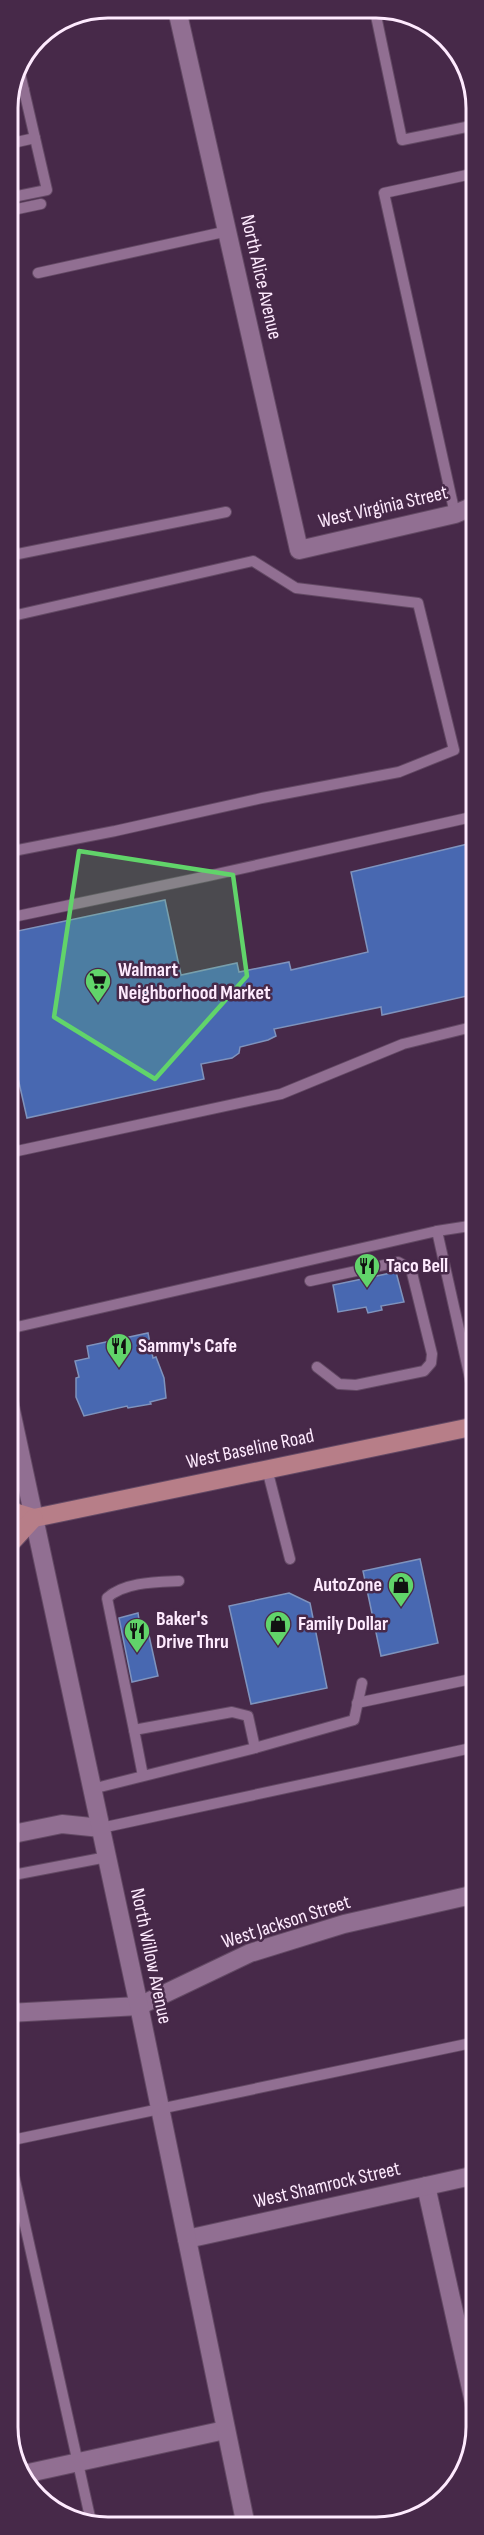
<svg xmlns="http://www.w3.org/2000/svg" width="484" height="2535" viewBox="0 0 484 2535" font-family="'Sofia Sans Condensed',sans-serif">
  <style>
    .building { fill: #4868b1; stroke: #7f93bd; stroke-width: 1.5 }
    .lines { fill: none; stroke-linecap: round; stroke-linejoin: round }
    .lane-casing { stroke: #634964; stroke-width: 12 }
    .street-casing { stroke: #634964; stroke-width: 20 }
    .secondary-casing { stroke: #634964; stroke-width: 20 }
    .primary-casing { stroke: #634964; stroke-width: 20 }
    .lane { stroke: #916f92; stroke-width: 10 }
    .street { stroke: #916f92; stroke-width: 18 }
    .secondary { stroke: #916f92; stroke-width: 18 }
    .primary { stroke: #b77e88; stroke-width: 18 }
    .marked { fill: #61d46a; fill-opacity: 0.2; stroke: #61d46a; stroke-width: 4.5; stroke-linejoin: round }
    .labels { text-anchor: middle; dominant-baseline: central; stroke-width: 5; stroke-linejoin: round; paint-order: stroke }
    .street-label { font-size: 20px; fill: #feeafe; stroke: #472949 }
    .poi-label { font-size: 20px; font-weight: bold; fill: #feeafe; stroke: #472949; text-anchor: start }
    .rim { fill: none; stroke: #feeafe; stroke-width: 3 }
  </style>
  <rect width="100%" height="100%" fill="#472949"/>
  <g class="building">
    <polygon points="476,842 476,994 382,1015 381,1007 274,1029 276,1036 268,1040 240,1047 239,1053 232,1058 201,1064 204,1079 27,1118 8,1034 8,933 165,900 181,975 237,963 239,972 289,962 291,970 368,952 351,872"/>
    <polygon points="396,1272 404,1302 381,1306 382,1310 368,1313 366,1307 338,1312 333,1285"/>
    <polygon points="148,1333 153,1358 156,1357 164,1378 166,1398 150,1402 151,1404 128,1408 127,1406 84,1416 76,1397 76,1378 79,1377 75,1361 89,1358 87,1346"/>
    <polygon points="420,1559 438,1643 381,1656 363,1571"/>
    <polygon points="289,1593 310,1603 327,1688 251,1704 229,1606"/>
    <polygon points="138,1613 141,1633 148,1631 158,1676 132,1682 119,1618"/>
  </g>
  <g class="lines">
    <g class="lane-casing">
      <g id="lane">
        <polyline points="375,11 402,140 476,125"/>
        <polyline points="12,93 24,90"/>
        <polyline points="8,144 35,138"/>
        <polyline points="8,198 47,190 20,73"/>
        <polyline points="8,211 41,204"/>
        <polyline points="38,273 228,231"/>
        <polyline points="455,514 384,193 476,173"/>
        <polyline points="8,556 226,512"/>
        <polyline points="8,617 253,561 296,588 418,603 454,750 399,772 262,798 115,831 8,852"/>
        <polyline points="8,918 208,876 476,816"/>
        <polyline points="8,1153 281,1094 403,1044 476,1026"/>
        <polyline points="437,1231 476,1225"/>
        <polyline points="310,1281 398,1262 411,1269 432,1354 431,1363 424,1371 356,1385 339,1384 317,1367"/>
        <polyline points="8,1329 437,1231 476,1405"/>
        <polyline points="267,1469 290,1559"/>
        <polyline points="357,1703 476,1678"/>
        <path d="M134 1730 107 1598C124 1582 157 1582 179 1581"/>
        <polyline points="255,1748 354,1720 362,1683"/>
        <polyline points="92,1789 255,1748 248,1716 232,1712 134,1730 143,1776"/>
        <polyline points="101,1828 476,1747"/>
        <polyline points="8,1876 107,1857"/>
        <polyline points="8,2141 476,2042"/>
        <polyline points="12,2167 92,2526"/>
      </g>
    </g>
    <g class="street-casing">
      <g id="street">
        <polyline points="178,14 299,550 455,514 476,505"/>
        <polyline points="8,1835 62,1824 101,1828"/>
        <polyline points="8,2013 139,2006 250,1953 344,1924 476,1894"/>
        <polyline points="426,2186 476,2411"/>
        <polyline points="187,2239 476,2175"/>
        <polyline points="24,2474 225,2430"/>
      </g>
    </g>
    <g class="secondary-casing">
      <polyline id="secondary" points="8,1397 139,2006 246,2526"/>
    </g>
    <g class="primary-casing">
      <g id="primary">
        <polyline points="8,1510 34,1518 476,1426"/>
        <polyline points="8,1546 34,1518"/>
      </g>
    </g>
    <use href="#lane" class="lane"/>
    <use href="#street" class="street"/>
    <use href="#secondary" class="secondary"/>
    <use href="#primary" class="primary"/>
  </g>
  <path class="marked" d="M79 851 233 875 247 976 155 1079 54 1017Z"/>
  <defs>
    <g id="supermarket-pin" transform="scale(1.35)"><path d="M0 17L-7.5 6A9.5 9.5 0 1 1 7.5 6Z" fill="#61d46a" stroke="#472949"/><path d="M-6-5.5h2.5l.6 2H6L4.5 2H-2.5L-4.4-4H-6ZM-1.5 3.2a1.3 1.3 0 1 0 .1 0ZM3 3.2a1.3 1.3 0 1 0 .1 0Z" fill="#111"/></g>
    <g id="restaurant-pin" transform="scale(1.35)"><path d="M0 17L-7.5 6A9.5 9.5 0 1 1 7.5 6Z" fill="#61d46a" stroke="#472949"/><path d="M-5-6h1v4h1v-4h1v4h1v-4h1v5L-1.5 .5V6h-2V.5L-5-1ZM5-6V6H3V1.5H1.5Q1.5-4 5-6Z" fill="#111"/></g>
    <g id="shop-pin" transform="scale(1.35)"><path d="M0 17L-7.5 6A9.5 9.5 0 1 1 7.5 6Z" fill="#61d46a" stroke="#472949"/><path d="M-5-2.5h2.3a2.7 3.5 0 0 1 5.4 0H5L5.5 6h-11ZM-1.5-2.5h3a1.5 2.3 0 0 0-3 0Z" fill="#111"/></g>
  </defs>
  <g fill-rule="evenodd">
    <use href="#supermarket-pin" x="98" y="981"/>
    <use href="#restaurant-pin" x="367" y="1266"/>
    <use href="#restaurant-pin" x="119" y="1346"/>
    <use href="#shop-pin" x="401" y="1585"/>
    <use href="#shop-pin" x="278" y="1624"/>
    <use href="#restaurant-pin" x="137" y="1631"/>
  </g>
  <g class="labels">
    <g class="street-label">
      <text transform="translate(261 277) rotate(77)">North Alice Avenue</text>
      <text transform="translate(383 507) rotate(-13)">West Virginia Street</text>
      <text transform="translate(250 1449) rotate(-12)">West Baseline Road</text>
      <text transform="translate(286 1922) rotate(-18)">West Jackson Street</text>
      <text transform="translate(151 1956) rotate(78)">North Willow Avenue</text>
      <text transform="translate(327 2185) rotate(-13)">West Shamrock Street</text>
    </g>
    <g class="poi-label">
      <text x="118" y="970">Walmart<tspan x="118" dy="23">Neighborhood Market</tspan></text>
      <text x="386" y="1266">Taco Bell</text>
      <text x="138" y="1346">Sammy's Cafe</text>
      <text x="382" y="1585" text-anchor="end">AutoZone</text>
      <text x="156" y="1619">Baker's<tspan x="156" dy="23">Drive Thru</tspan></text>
      <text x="298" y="1624">Family Dollar</text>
    </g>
  </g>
  <path d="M0 0H484V2535H0ZM108 18H376A90 90 0 0 1 466 108V2427A90 90 0 0 1 376 2517H108A90 90 0 0 1 18 2427V108A90 90 0 0 1 108 18Z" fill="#472949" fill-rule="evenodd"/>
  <path class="rim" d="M108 18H376A90 90 0 0 1 466 108V2427A90 90 0 0 1 376 2517H108A90 90 0 0 1 18 2427V108A90 90 0 0 1 108 18Z"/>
</svg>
